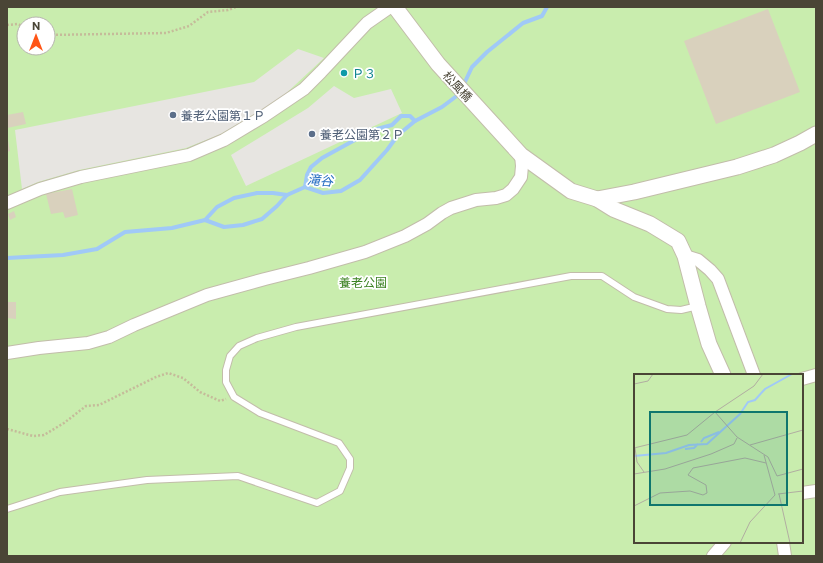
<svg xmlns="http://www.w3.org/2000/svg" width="823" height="563" viewBox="0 0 823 563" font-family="Commissioner,'Noto Sans JP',sans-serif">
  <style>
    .green { fill: #c9edae; fill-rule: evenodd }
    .parking { fill: #e7e5e1 }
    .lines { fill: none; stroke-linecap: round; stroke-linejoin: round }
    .stream { stroke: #a0c9f7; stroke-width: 4 }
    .building { fill: #d9d1bd }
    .service-casing { stroke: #c2bdaa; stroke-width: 8 }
    .minor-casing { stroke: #c2bdaa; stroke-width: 14 }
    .tertiary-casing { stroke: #c2bdaa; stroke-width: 17 }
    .path { stroke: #c5bb9a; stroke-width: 2.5; stroke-dasharray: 2 2; stroke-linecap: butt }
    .service { stroke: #fff; stroke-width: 6 }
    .minor { stroke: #fff; stroke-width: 12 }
    .tertiary { stroke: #fff; stroke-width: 15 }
    .culture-dot { fill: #0f9aa8; stroke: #fff; stroke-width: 1.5 }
    .service-dot { fill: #5c6f8a; stroke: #fff; stroke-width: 1.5 }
    .labels { text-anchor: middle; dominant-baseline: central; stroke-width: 3.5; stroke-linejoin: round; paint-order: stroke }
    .culture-label { font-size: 12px; fill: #0d838f; stroke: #fff; text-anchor: start }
    .street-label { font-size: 12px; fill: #4a4536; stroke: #fff }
    .service-label { font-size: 12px; fill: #4e5e75; stroke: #fff; text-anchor: start }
    .park-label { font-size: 12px; fill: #3c8223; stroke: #fff }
    .water-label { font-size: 13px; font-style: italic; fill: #246cc1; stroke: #fff }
    .inset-river { fill: none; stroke: #a0c9f7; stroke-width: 2 }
    .inset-road { fill: none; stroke: #b1ada1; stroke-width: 1 }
    .view { fill: #0f766e; fill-opacity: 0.15; stroke: #0f766e; stroke-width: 2 }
    .inset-edge { fill: none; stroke: #4a4536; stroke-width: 2 }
  </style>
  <rect width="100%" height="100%" fill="#f6f3e9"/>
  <path class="green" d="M7 7H816V556H7ZM24 24H48V48H24ZM635 375H802V542H635Z"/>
  <g class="parking">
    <polygon points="298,49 324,58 280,99 221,134 186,148 79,170 38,182 22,189 15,130 254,82"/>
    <polygon points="334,86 354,98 391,89 402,113 246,186 231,155 308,108"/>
  </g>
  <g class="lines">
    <g class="stream">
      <polyline points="463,86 472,67 487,52 523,23 542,16 547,7"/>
      <polyline points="305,187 307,175 311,167 322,158 373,130 392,125 401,116 410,116 415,121"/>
      <polyline points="205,220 224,227 243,225 262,219 277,206 287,195"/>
      <polyline points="7,258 63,255 97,249 125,232 172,228 205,220 217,207 234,198 257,193 273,193 287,195 305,187 323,193 341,191 360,180 387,150 398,135 415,121 442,107 458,95 460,92"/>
    </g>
  </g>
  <g class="building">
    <polygon points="768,9 800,92 716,124 684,41"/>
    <polygon points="23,112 26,124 7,128 7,115"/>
    <polygon points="7,140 8,140 10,151 7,152"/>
    <polygon points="72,189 78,215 65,218 63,212 51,214 46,194"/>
    <polygon points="14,211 16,217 10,220 8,214"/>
    <polygon points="7,302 16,302 16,319 7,318"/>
  </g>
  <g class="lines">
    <g class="service-casing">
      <polyline id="service" points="7,509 60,492 147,480 238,476 317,503 340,491 350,468 350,459 339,443 260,413 234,397 226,382 226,370 230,356 239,346 257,338 296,327 571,276 602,276 634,297 667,309 681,310 698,306"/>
    </g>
    <g class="minor-casing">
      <g id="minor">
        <polyline points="7,203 40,189 81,177 189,155 224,140 264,116 304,89 321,72 367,23 390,7"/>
        <polyline points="685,256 698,260 710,270 718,279 754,375"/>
        <polyline points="7,353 39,348 88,343 109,337 134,325 207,295 265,279 309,268 365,252 405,236 427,224 442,213 451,208 476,200 496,198 506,195 513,189 521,177 522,166 521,155"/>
        <polyline points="802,379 816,375"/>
        <polyline points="802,493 816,491"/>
        <polyline points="783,542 785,556"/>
        <polyline points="713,556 725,542"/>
      </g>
    </g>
    <g class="tertiary-casing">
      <g id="tertiary">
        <polyline points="395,7 438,64 521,155 571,191 597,199 613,209 650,224 678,241 685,256 698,306 709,344 723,375"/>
        <polyline points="597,199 634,192 737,167 774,155 800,143 816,134"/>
      </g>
    </g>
    <g class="path">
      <polyline points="7,25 18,24 24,27"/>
      <polyline points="48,35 166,33 189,26 208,12 228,10 236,7"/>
      <polyline points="7,429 33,436 44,435 64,423 86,406 99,405 156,377 168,373 183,378 200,392 220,401 226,399"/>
    </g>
    <use href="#service" class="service"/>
    <use href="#minor" class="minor"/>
    <use href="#tertiary" class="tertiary"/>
  </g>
  <circle class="culture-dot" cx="344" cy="73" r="4"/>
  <g class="service-dot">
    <circle cx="173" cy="115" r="4"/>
    <circle cx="312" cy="134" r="4"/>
  </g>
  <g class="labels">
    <g class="culture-label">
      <text x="352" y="73">Ｐ３</text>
    </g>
    <g class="street-label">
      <text transform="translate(458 86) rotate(47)">松風橋</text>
    </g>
    <g class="service-label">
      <text x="181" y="115">養老公園第１Ｐ</text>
      <text x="320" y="134">養老公園第２Ｐ</text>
    </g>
    <g class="park-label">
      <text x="363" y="282">養老公園</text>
    </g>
    <g class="water-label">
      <text transform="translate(320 180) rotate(4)">滝谷</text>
    </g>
  </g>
  <g transform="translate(634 374)">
    <rect width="169" height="169" fill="#f6f3e9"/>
    <path d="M0 0H169V169H0Z" fill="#c9edae"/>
    <path class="inset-river" d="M67 68 70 64 85 58M51 75 60 74 64 70M0 82 32 79 55 71 73 70 106 40 114 28 121 26 131 15 158 0"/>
    <path class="inset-road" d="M0 10 14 7 19 0M81 38 120 12 129 0M116 71 169 56M0 74 53 61 81 38 103 63 134 83 143 102 169 95M1 74 3 88 10 98M0 100 31 95 77 80 100 70 103 64M144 120 169 117M145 120 156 169M0 132 26 119 56 117 69 121 73 119 72 111 54 101 59 94 111 84 132 89M106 169 116 148 141 121 130 81"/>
    <path class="view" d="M16 38H153V131H16Z"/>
    <rect width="169" height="169" class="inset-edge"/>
  </g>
  <rect width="823" height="563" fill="none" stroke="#4a4536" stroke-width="16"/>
  <g transform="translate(36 36)"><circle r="19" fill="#ffffff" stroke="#b7b5af"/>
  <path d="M0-3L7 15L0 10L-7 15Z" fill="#ff5516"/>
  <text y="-6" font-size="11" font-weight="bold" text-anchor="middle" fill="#4a4536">N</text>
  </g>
</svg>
